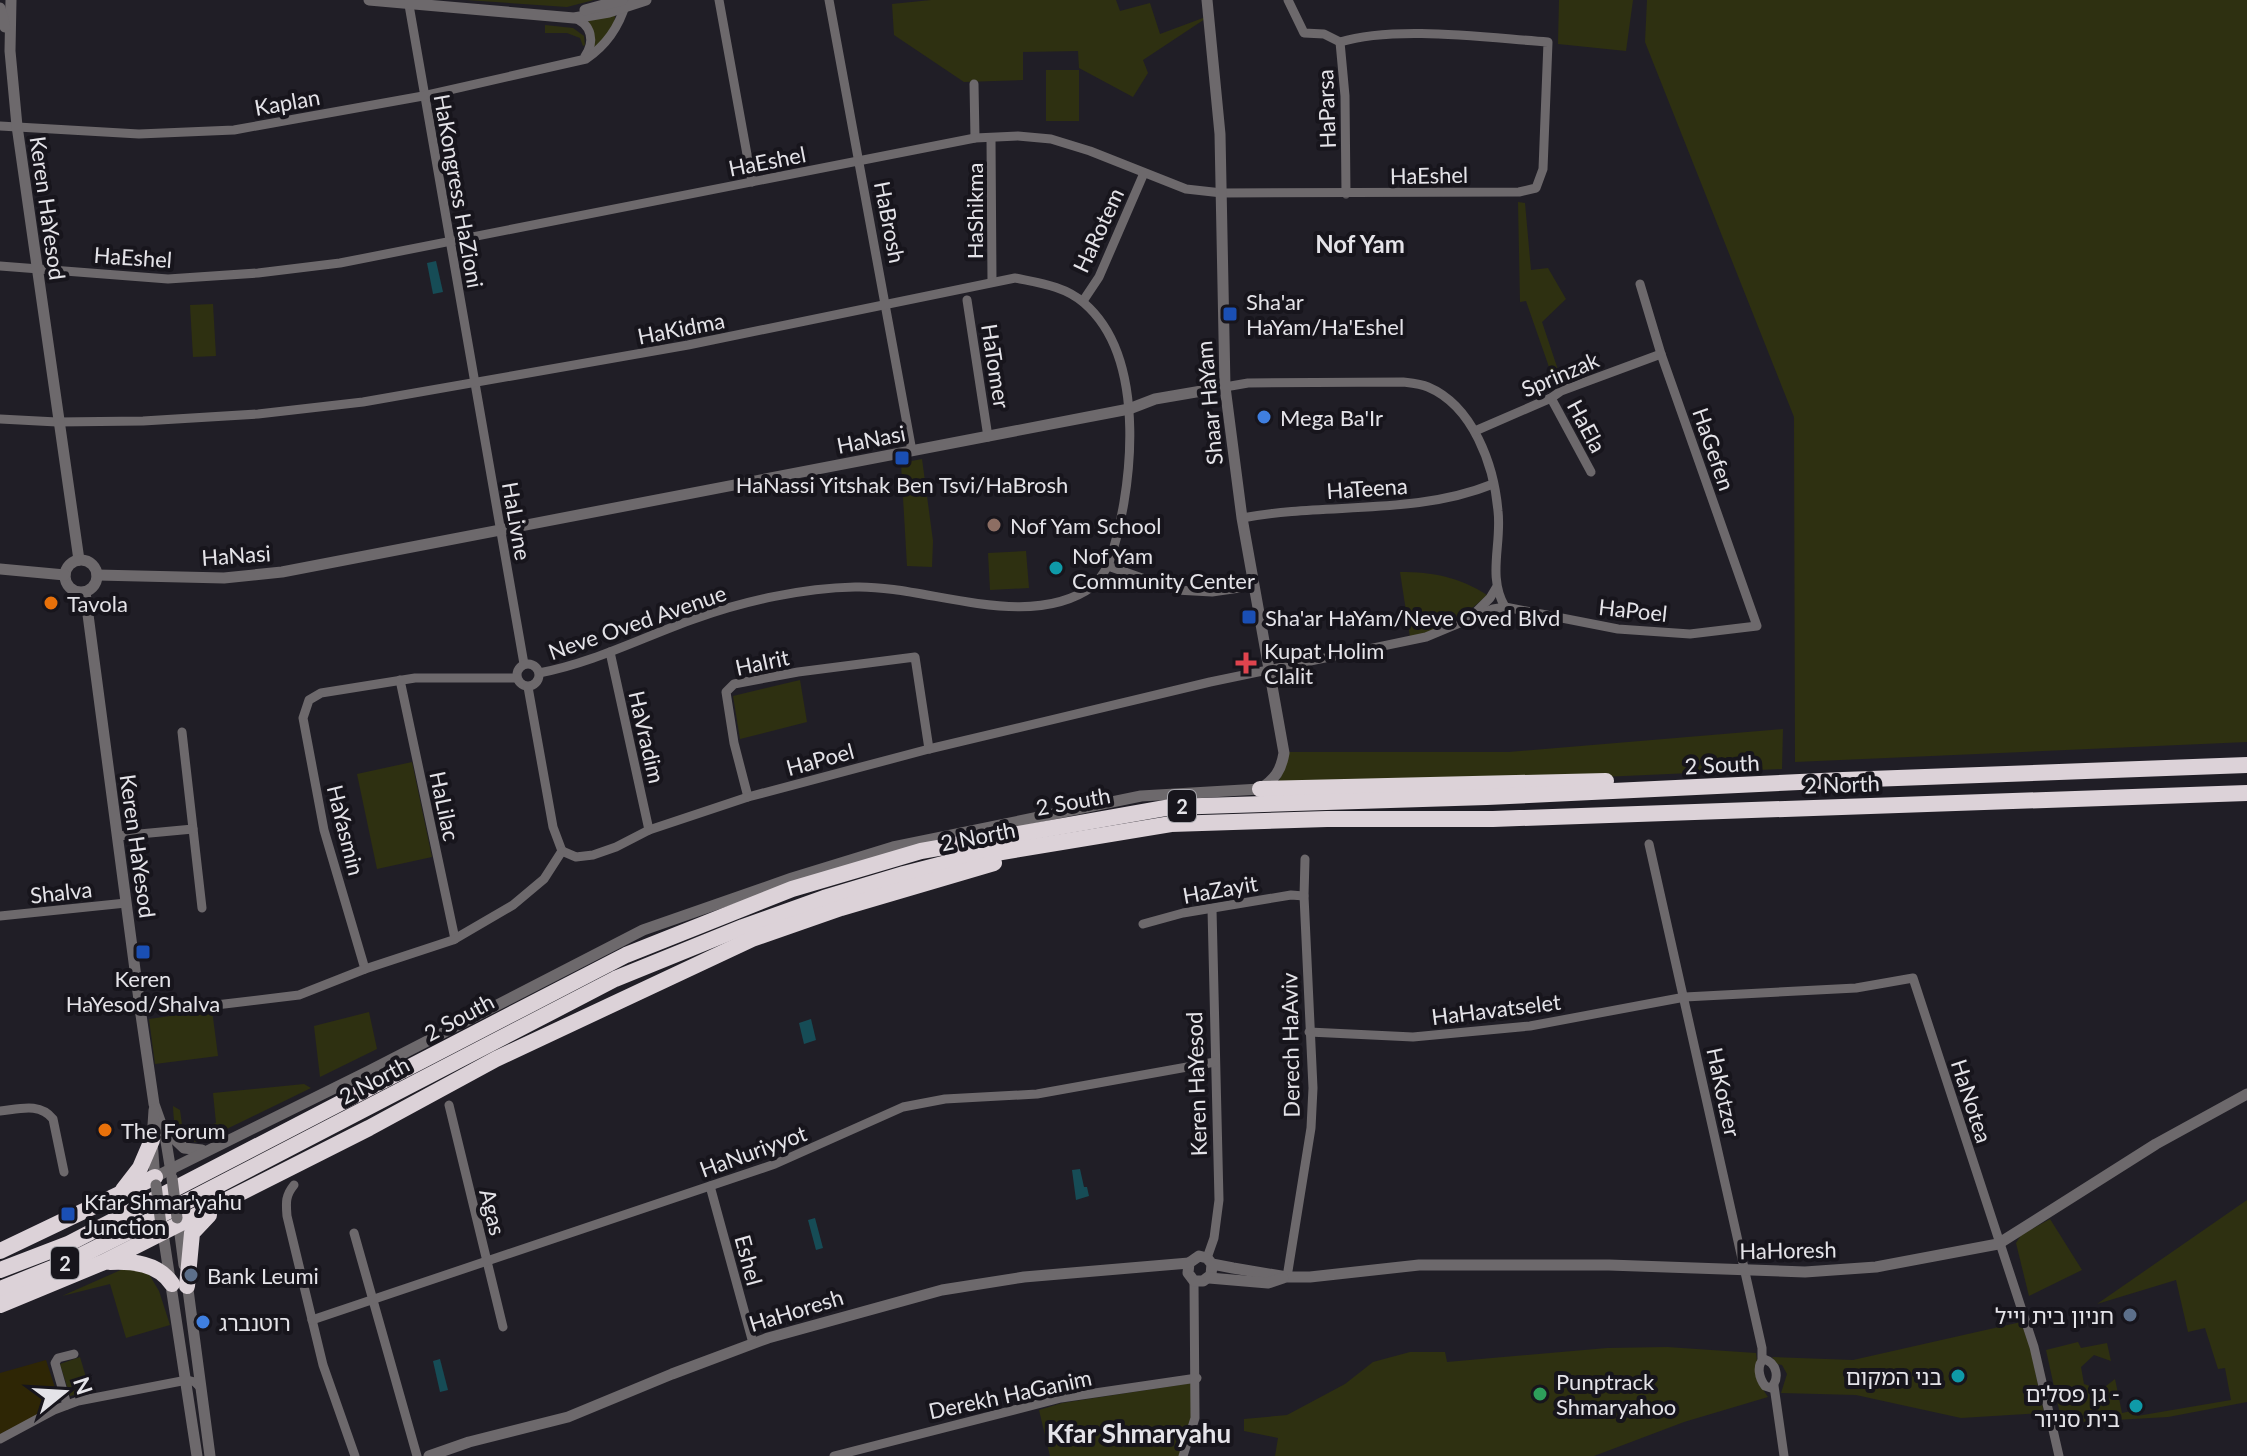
<svg xmlns="http://www.w3.org/2000/svg" width="2247" height="1456" viewBox="0 0 2247 1456" font-family="Lato,'Noto Sans Hebrew',sans-serif">
  <style>
    .green { fill: #2e3011 }
    .sand { fill: #2e2605 }
    .water { fill: #164c56 }
    .lines { fill: none; stroke-linecap: round; stroke-linejoin: round }
    .minor { stroke: #6d696c; stroke-width: 9 }
    .tertiary { stroke: #6d696c; stroke-width: 11 }
    .motorway { stroke: #dcd2d8; stroke-width: 16 }
    .tertiary-bridge { stroke: #6d696c; stroke-width: 11 }
    .transit-dot { fill: #1a4fb4; stroke: #17151c; stroke-width: 3 }
    .shop-dot { fill: #3f7fe0; stroke: #17151c; stroke-width: 3 }
    .education-dot { fill: #8d6e63; stroke: #17151c; stroke-width: 3 }
    .culture-dot { fill: #0f9aa8; stroke: #17151c; stroke-width: 3 }
    .food-dot { fill: #e8710a; stroke: #17151c; stroke-width: 3 }
    .health-dot { fill: #e0444e; stroke: #17151c; stroke-width: 3 }
    .service-dot { fill: #5c6f8a; stroke: #17151c; stroke-width: 3 }
    .leisure-dot { fill: #2e9e5b; stroke: #17151c; stroke-width: 3 }
    .labels { text-anchor: middle; dominant-baseline: central; stroke-width: 8; stroke-linejoin: round; paint-order: stroke }
    .shield { fill: #17151c; stroke: #a6a5ab; stroke-width: 2 }
    .shield-label { font-size: 20px; font-weight: bold; fill: #e4e3e8 }
    .street-label { font-size: 22px; fill: #e4e3e8; stroke: #17151c }
    .poi-label { font-size: 22px; fill: #e4e3e8; stroke: #17151c; text-anchor: start }
    .neighbourhood-label { font-size: 24px; font-weight: bold; fill: #e4e3e8; stroke: #17151c }
    .quarter-label { font-size: 26px; font-weight: bold; fill: #e4e3e8; stroke: #17151c }
  </style>
  <rect width="100%" height="100%" fill="#201e26"/>
  <g class="green">
    <polygon points="466,0 594,0 567,7"/>
    <polygon points="931,0 1116,0 1120,11 1150,3 1160,34 1211,15 1143,60 1148,73 1133,97 1079,68 1078,51 1023,52 1023,80 964,82 894,35 892,4"/>
    <polygon points="1559,0 1633,0 1626,51 1558,44"/>
    <polygon points="1647,0 2247,0 2247,742 1795,762 1794,417 1645,42"/>
    <path d="M615 14C616 28 604 38 594 48L588 19Z"/>
    <polygon points="545,25 573,28 584,36 585,45 583,46 580,38 567,33 545,33"/>
    <rect x="1046" y="70" width="33" height="51"/>
    <polygon points="1518,202 1525,203 1531,270 1548,268 1566,299 1542,322 1563,385 1556,387 1526,301 1520,302"/>
    <polygon points="213,304 216,356 193,357 190,305"/>
    <polygon points="922,459 933,541 932,567 907,566 901,463"/>
    <polygon points="1026,551 1029,588 990,590 988,553"/>
    <path d="M1400 572C1433 572 1459 577 1487 595 1464 617 1441 630 1410 637Z"/>
    <polygon points="800,680 807,722 740,739 733,696"/>
    <polygon points="1783,729 1782,769 1514,781 1278,783 1285,768 1289,752 1509,752"/>
    <polygon points="412,762 432,857 377,869 357,774"/>
    <polygon points="212,1010 218,1056 155,1064 149,1019"/>
    <polygon points="369,1012 377,1049 320,1077 314,1026"/>
    <path d="M304 1084 311 1088 204 1140C176 1148 174 1128 173 1106L180 1110 183 1132 187 1133 216 1123 213 1093Z"/>
    <polygon points="2247,1200 2247,1402 2168,1417 2062,1423 2046,1350 2078,1342 2081,1348 2107,1343 2111,1361 2094,1355 2081,1367 2084,1384 2101,1390 2115,1379 2122,1413 2136,1410 2137,1416 2231,1400 2225,1368 2218,1369 2205,1328 2188,1332 2176,1280 2097,1304"/>
    <polygon points="2050,1219 2082,1270 2029,1296 2016,1243 2021,1235"/>
    <polygon points="123,1269 147,1271 159,1291 170,1325 126,1338 110,1284 62,1296"/>
    <polygon points="2021,1322 2030,1347 2044,1413 1961,1418 1856,1395 1781,1393 1787,1374 1782,1365 1777,1364 1772,1357 1853,1360"/>
    <polygon points="1667,1347 1756,1353 1760,1385 1768,1397 1684,1422 1594,1456 1275,1456 1278,1438 1244,1431 1244,1419 1287,1415 1345,1384 1373,1362 1410,1352 1445,1352 1447,1362 1607,1348"/>
    <polygon points="80,1357 90,1391 70,1396 60,1364"/>
    <polygon points="1192,1383 1191,1419 1180,1456 1050,1456 1039,1410 1062,1403"/>
  </g>
  <polygon class="sand" points="46,1360 59,1400 55,1406 0,1434 0,1373"/>
  <g class="water">
    <polygon points="436,261 443,292 433,294 427,263"/>
    <polygon points="811,1019 816,1040 804,1044 799,1023"/>
    <polygon points="1080,1169 1084,1187 1087,1187 1089,1196 1076,1200 1072,1170"/>
    <polygon points="815,1218 823,1248 816,1250 808,1220"/>
    <polygon points="440,1359 448,1390 440,1392 433,1361"/>
  </g>
  <g class="lines">
    <g class="minor">
      <polyline points="719,0 752,182"/>
      <polyline points="829,0 912,451"/>
      <polyline points="1288,0 1304,33 1324,34 1340,42"/>
      <polyline points="409,5 524,664"/>
      <path d="M574 18C592 24 595 42 585 56"/>
      <polyline points="974,84 975,138"/>
      <path d="M0 126 139 134 234 130 423 96 586 59C607 45 619 27 626 3"/>
      <polyline points="991,138 992,282"/>
      <path d="M0 266 168 279 258 273 340 263 975 138 1018 136 1051 139 1090 151 1186 189 1222 193 1519 192 1536 188 1543 169 1548 42C1488 38 1396 25 1340 42L1345 96 1346 194"/>
      <polyline points="967,300 988,437"/>
      <polyline points="1083,301 1099,277 1144,173"/>
      <path d="M1225 387 1248 383 1403 382C1411 383 1421 384 1428 387 1473 406 1494 465 1498 511 1502 544 1487 576 1505 607"/>
      <polyline points="1551,398 1591,472"/>
      <path d="M0 419 57 422 143 421 258 414 363 402 688 345 1015 278C1039 283 1065 286 1084 303 1149 359 1133 494 1108 566"/>
      <polyline points="1475,431 1551,398 1561,391 1661,354"/>
      <path d="M1242 518C1325 502 1414 516 1493 484"/>
      <polyline points="1475,613 1490,598 1496,588"/>
      <polyline points="610,652 649,830"/>
      <circle cx="528" cy="675" r="11"/>
      <path d="M539 673C593 663 643 637 694 619 743 601 803 588 855 587 927 585 1029 633 1093 586 1099 581 1103 573 1108 566L1176 590 1212 592 1253 586"/>
      <polyline points="400,680 455,939"/>
      <polyline points="528,687 553,827 562,851"/>
      <polyline points="182,732 202,908"/>
      <polyline points="748,797 734,743 726,692 734,684 798,672 915,657 929,749"/>
      <polyline points="118,836 193,829"/>
      <polyline points="1649,844 1762,1348 1762,1360"/>
      <polyline points="562,851 576,857 593,855 616,847 649,830 748,797 929,749 1210,682 1426,637 1493,609 1505,607 1618,629 1690,634 1757,626 1661,354 1640,284"/>
      <polyline points="0,916 126,903"/>
      <polyline points="1143,924 1183,913 1291,895 1304,896"/>
      <polyline points="365,969 324,830 303,718 309,700 321,693 415,678 517,678"/>
      <polyline points="216,1005 299,995 365,969 453,940 513,905 544,879 562,851"/>
      <polyline points="1309,1032 1413,1037 1530,1026 1685,997 1856,988 1913,978 2034,1347 2059,1456"/>
      <polyline points="449,1105 503,1327"/>
      <path d="M0 1111C19 1109 40 1102 53 1119L64 1172"/>
      <path d="M294 1185C285 1196 286 1203 287 1216L323 1365 355 1456"/>
      <polyline points="710,1186 753,1343"/>
      <polyline points="354,1233 417,1456"/>
      <polyline points="1207,1258 1214,1238 1219,1200 1212,909"/>
      <polyline points="1287,1277 1311,1128 1313,1088 1304,896 1305,859"/>
      <polyline points="312,1320 775,1164 903,1107 945,1099 1037,1094 1215,1062"/>
      <path d="M1764 1359C1777 1363 1780 1378 1771 1388L1765 1386C1759 1378 1756 1365 1764 1359Z"/>
      <polyline points="1774,1386 1784,1456"/>
      <polyline points="67,1405 55,1363 58,1358 74,1354"/>
      <polyline points="0,1439 54,1410 78,1401 187,1380 195,1382 201,1388"/>
      <polyline points="834,1456 1061,1398 1197,1378"/>
      <polyline points="1183,1456 1195,1418 1194,1281"/>
    </g>
    <g class="tertiary">
      <polyline points="11,0 10,51 17,126 79,560"/>
      <polyline points="369,0 574,18 609,12 646,0"/>
      <polyline points="0,8 5,27"/>
      <polyline points="585,10 622,0"/>
      <circle cx="81" cy="576" r="16"/>
      <polyline points="0,569 65,575"/>
      <polyline points="97,575 224,578 282,572 1129,409 1155,399 1225,387"/>
      <polyline points="85,592 141,1015 154,1104 165,1135 171,1172"/>
      <polyline points="154,1110 152,1140 155,1181"/>
      <polyline points="163,1128 184,1148 202,1150"/>
      <path d="M155 1177 369 1071 643 930 792 878 893 847 1141 796 1260 789C1275 779 1281 771 1284 753L1242 518 1225 387 1220 134 1207 0"/>
      <polyline points="178,1219 184,1265"/>
      <polyline points="162,1227 197,1456"/>
      <polyline points="1212,1264 1211,1275 1203,1281 1194,1281 1188,1273 1189,1263 1199,1256 1207,1258 1212,1264 1233,1268 1287,1277 1310,1277 1419,1265 1609,1265 1805,1272 1876,1267 1998,1244 2156,1144 2247,1094"/>
      <polyline points="1209,1278 1268,1283 1283,1278"/>
      <polyline points="187,1282 210,1456"/>
      <polyline points="429,1456 469,1442 568,1417 672,1374 768,1338 942,1290 1024,1277 1189,1263"/>
    </g>
    <g class="motorway">
      <polyline points="1260,789 1606,781"/>
      <polyline points="123,1190 140,1168 152,1140"/>
      <polyline points="0,1251 155,1177"/>
      <path d="M110 1262C132 1261 158 1263 172 1284"/>
      <polyline points="0,1270 68,1244 626,955 792,889 921,851 1171,807 1487,797 1843,780 2247,765"/>
      <polyline points="187,1286 192,1233 209,1215"/>
      <polyline points="0,1289 70,1261 128,1232 615,979 743,927 824,898 904,874 966,858 1171,824 1327,819 1493,819 2247,793"/>
      <polyline points="0,1305 104,1262 369,1128 496,1059 752,939 841,908 994,863"/>
    </g>
    <g class="tertiary-bridge">
      <polyline points="172,1178 177,1218"/>
      <polyline points="156,1185 161,1225"/>
    </g>
  </g>
  <g class="transit-dot">
    <rect x="1222" y="306" width="16" height="16" rx="4"/>
    <rect x="894" y="450" width="16" height="16" rx="4"/>
    <rect x="1241" y="609" width="16" height="16" rx="4"/>
    <rect x="135" y="944" width="16" height="16" rx="4"/>
    <rect x="60" y="1206" width="16" height="16" rx="4"/>
  </g>
  <g class="shop-dot">
    <circle cx="1264" cy="417" r="8"/>
    <circle cx="203" cy="1322" r="8"/>
  </g>
  <circle class="education-dot" cx="994" cy="525" r="8"/>
  <g class="culture-dot">
    <circle cx="1056" cy="568" r="8"/>
    <circle cx="1958" cy="1376" r="8"/>
    <circle cx="2136" cy="1406" r="8"/>
  </g>
  <g class="food-dot">
    <circle cx="51" cy="603" r="8"/>
    <circle cx="105" cy="1130" r="8"/>
  </g>
  <path class="health-dot" d="M1242 651h8v8h8v8h-8v8h-8v-8h-8v-8h8z"/>
  <g class="service-dot">
    <circle cx="191" cy="1275" r="8"/>
    <circle cx="2130" cy="1315" r="8"/>
  </g>
  <circle class="leisure-dot" cx="1540" cy="1394" r="8"/>
  <g class="labels">
    <g class="shield">
      <rect x="1168" y="790" width="28" height="32" rx="6"/>
      <rect x="51" y="1247" width="28" height="32" rx="6"/>
    </g>
    <g class="shield-label">
      <text x="1182" y="806">2</text>
      <text x="65" y="1263">2</text>
    </g>
    <g class="street-label">
      <text transform="translate(287 102) rotate(-10)">Kaplan</text>
      <text transform="translate(1326 109) rotate(-92)">HaParsa</text>
      <text transform="translate(767 161) rotate(-11)">HaEshel</text>
      <text transform="translate(1429 175) rotate(-1)">HaEshel</text>
      <text transform="translate(459 191) rotate(80)">HaKongress HaZioni</text>
      <text transform="translate(48 208) rotate(82)">Keren HaYesod</text>
      <text transform="translate(974 211) rotate(-90)">HaShikma</text>
      <text transform="translate(890 222) rotate(79)">HaBrosh</text>
      <text transform="translate(1098 230) rotate(-65)">HaRotem</text>
      <text transform="translate(133 257) rotate(4)">HaEshel</text>
      <text transform="translate(681 328) rotate(-11)">HaKidma</text>
      <text transform="translate(996 366) rotate(81)">HaTomer</text>
      <text transform="translate(1560 374) rotate(-23)">Sprinzak</text>
      <text transform="translate(1209 403) rotate(-95)">Shaar HaYam</text>
      <text transform="translate(1587 426) rotate(62)">HaEla</text>
      <text transform="translate(871 439) rotate(-11)">HaNasi</text>
      <text transform="translate(1714 449) rotate(71)">HaGefen</text>
      <text transform="translate(1367 488) rotate(-4)">HaTeena</text>
      <text transform="translate(517 521) rotate(80)">HaLivne</text>
      <text transform="translate(236 555) rotate(-4)">HaNasi</text>
      <text transform="translate(1633 610) rotate(6)">HaPoel</text>
      <text transform="translate(637 622) rotate(-19)">Neve Oved Avenue</text>
      <text transform="translate(762 662) rotate(-12)">HaIrit</text>
      <text transform="translate(647 737) rotate(77)">HaVradim</text>
      <text transform="translate(820 759) rotate(-15)">HaPoel</text>
      <text transform="translate(1722 764) rotate(-3)">2 South</text>
      <text transform="translate(1842 784) rotate(-2)">2 North</text>
      <text transform="translate(1073 801) rotate(-10)">2 South</text>
      <text transform="translate(445 806) rotate(78)">HaLilac</text>
      <text transform="translate(346 830) rotate(76)">HaYasmin</text>
      <text transform="translate(978 836) rotate(-11)">2 North</text>
      <text transform="translate(138 846) rotate(82)">Keren HaYesod</text>
      <text transform="translate(1220 889) rotate(-10)">HaZayit</text>
      <text transform="translate(61 892) rotate(-6)">Shalva</text>
      <text transform="translate(1496 1009) rotate(-7)">HaHavatselet</text>
      <text transform="translate(459 1017) rotate(-28)">2 South</text>
      <text transform="translate(1290 1045) rotate(-91)">Derech HaAviv</text>
      <text transform="translate(374 1080) rotate(-28)">2 North</text>
      <text transform="translate(1196 1084) rotate(-92)">Keren HaYesod</text>
      <text transform="translate(1724 1092) rotate(78)">HaKotzer</text>
      <text transform="translate(1972 1101) rotate(72)">HaNotea</text>
      <text transform="translate(753 1151) rotate(-20)">HaNuriyyot</text>
      <text transform="translate(493 1212) rotate(76)">Agas</text>
      <text transform="translate(1788 1250) rotate(-1)">HaHoresh</text>
      <text transform="translate(749 1260) rotate(75)">Eshel</text>
      <text transform="translate(796 1310) rotate(-17)">HaHoresh</text>
      <text transform="translate(1010 1394) rotate(-12)">Derekh HaGanim</text>
    </g>
    <g class="poi-label">
      <text x="1246" y="301">Sha'ar<tspan x="1246" dy="25">HaYam/Ha'Eshel</tspan></text>
      <text x="1280" y="417">Mega Ba'Ir</text>
      <text x="902" y="484" text-anchor="middle">HaNassi Yitshak Ben Tsvi/HaBrosh</text>
      <text x="1010" y="525">Nof Yam School</text>
      <text x="1072" y="555">Nof Yam<tspan x="1072" dy="25">Community Center</tspan></text>
      <text x="67" y="603">Tavola</text>
      <text x="1265" y="617">Sha'ar HaYam/Neve Oved Blvd</text>
      <text x="1264" y="650">Kupat Holim<tspan x="1264" dy="25">Clalit</tspan></text>
      <text x="143" y="978" text-anchor="middle">Keren<tspan x="143" dy="25">HaYesod/Shalva</tspan></text>
      <text x="121" y="1130">The Forum</text>
      <text x="84" y="1201">Kfar Shmar'yahu<tspan x="84" dy="25">Junction</tspan></text>
      <text x="207" y="1275">Bank Leumi</text>
      <text x="2114" y="1315" text-anchor="end">חניון בית וייל</text>
      <text x="219" y="1322">רוטנברג</text>
      <text x="1942" y="1376" text-anchor="end">בני המקום</text>
      <text x="1556" y="1381">Punptrack<tspan x="1556" dy="25">Shmaryahoo</tspan></text>
      <text x="2120" y="1393" text-anchor="end">גן פסלים -<tspan x="2120" dy="25">בית סניור</tspan></text>
    </g>
    <g class="neighbourhood-label">
      <text x="1360" y="243">Nof Yam</text>
    </g>
    <g class="quarter-label">
      <text x="1139" y="1433">Kfar Shmaryahu</text>
    </g>
  </g>
  <g transform="translate(64 1392) rotate(72)" stroke="#17151c" stroke-width="6" paint-order="stroke">
  <path d="M0-6L14 30L0 20L-14 30Z" fill="#e4e3e8"/>
  <text y="-12" font-size="22" font-weight="bold" text-anchor="middle" fill="#e4e3e8">N</text>
  </g>
</svg>
